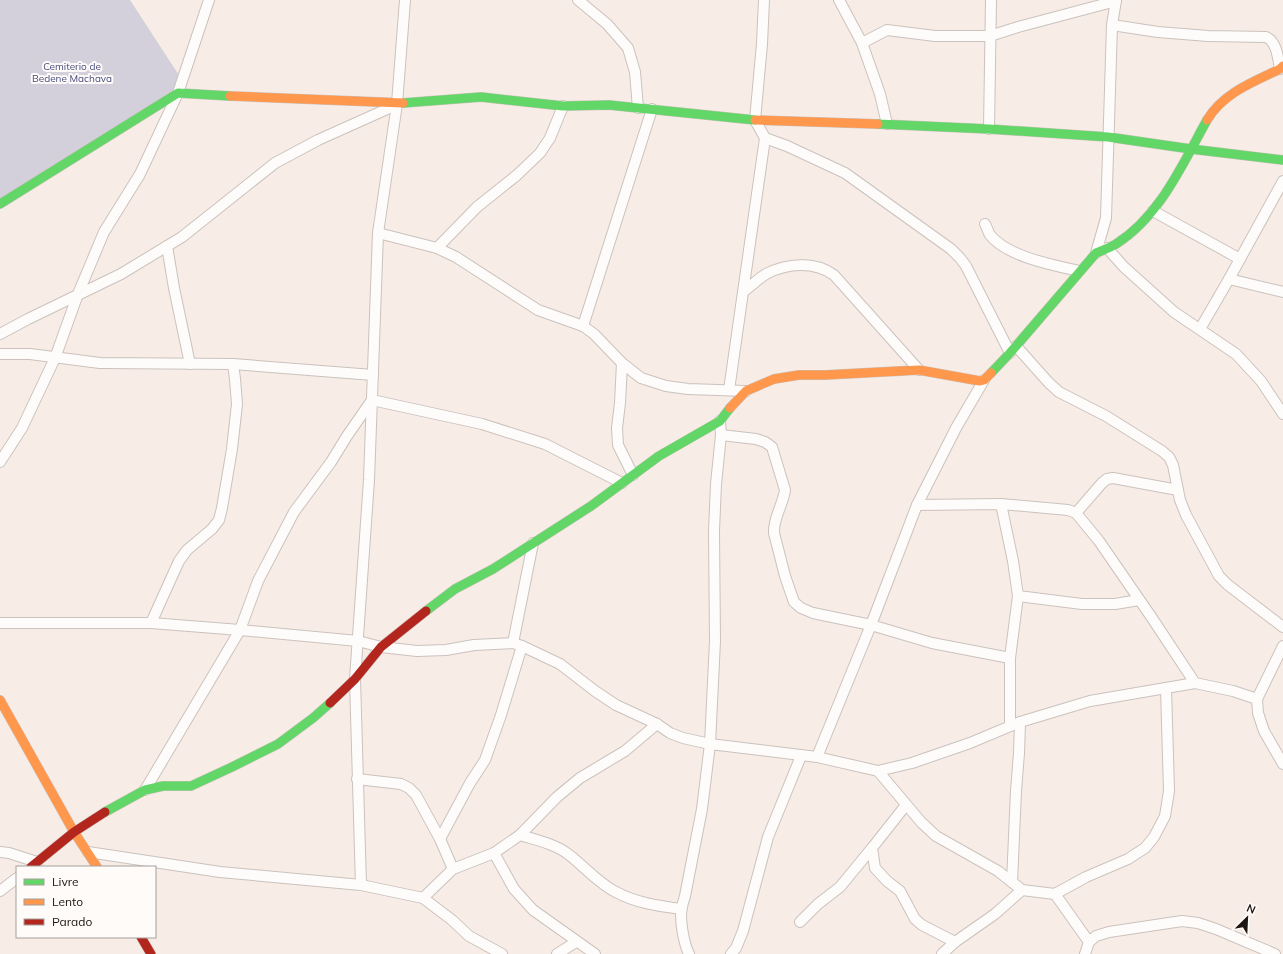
<svg xmlns="http://www.w3.org/2000/svg" width="1283" height="954" viewBox="0 0 1283 954" font-family="Mulish,sans-serif">
  <style>
    .green { fill: #d3d0dc }
    .lines { fill: none; stroke-linecap: round; stroke-linejoin: round }
    .street-casing { stroke: #cbc2bd; stroke-width: 12 }
    .fast-casing { stroke: #cbc2bd; stroke-width: 10 }
    .slow-casing { stroke: #cbc2bd; stroke-width: 10 }
    .jam-casing { stroke: #cbc2bd; stroke-width: 10 }
    .street { stroke: #fefcfb; stroke-width: 10 }
    .fast { stroke: #63d668; stroke-width: 9 }
    .slow { stroke: #ff974d; stroke-width: 9 }
    .jam { stroke: #b3261e; stroke-width: 9 }
    .labels { text-anchor: middle; dominant-baseline: central; stroke-width: 4; stroke-linejoin: round; paint-order: stroke }
    .park-label { font-size: 10px; fill: #464b7d; stroke: #fffbf9 }
  </style>
  <rect width="100%" height="100%" fill="#f7ece6"/>
  <polygon class="green" points="0,0 130,0 184,83 0,203"/>
  <g class="lines">
    <g class="street-casing">
      <g id="street">
        <polyline points="578,0 607,24 628,48 635,72 638,108"/>
        <polyline points="764,0 762,44 755,120 765,138 787,146 845,173 951,249 960,258 966,266 1010,353"/>
        <polyline points="839,0 862,43 880,94 887,124"/>
        <path d="M1112 25 1158 32 1208 36 1266 37C1277 42 1278 58 1280 69"/>
        <polyline points="862,43 887,30 935,36 990,36 1018,27 1116,1"/>
        <polyline points="989,129 991,0"/>
        <polyline points="1153,211 1240,259"/>
        <path d="M985 224C987 227 988 232 990 235 1008 257 1053 265 1079 271"/>
        <polyline points="378,233 437,248 456,257 538,310 583,326 594,334 622,363 641,378 666,386 688,389 746,391"/>
        <polyline points="167,246 174,288 190,364"/>
        <polyline points="437,248 477,207 517,175 540,153 550,138 563,106"/>
        <polyline points="1107,248 1124,267 1174,312 1236,354 1261,381 1283,414"/>
        <polyline points="1096,253 1106,218 1112,25 1116,0"/>
        <polyline points="1229,279 1283,292"/>
        <path d="M744 291C751 286 758 279 766 274 787 263 814 261 834 275L919 370"/>
        <polyline points="583,326 652,109"/>
        <polyline points="1200,329 1229,279 1283,181"/>
        <polyline points="0,334 28,319 121,274 182,237 275,163 318,140 396,105"/>
        <polyline points="1016,346 1049,383 1059,392 1106,416 1162,451 1169,457 1173,465 1180,500 1186,515 1219,576 1228,585 1283,627"/>
        <polyline points="0,354 30,354 100,363 233,364 373,375"/>
        <polyline points="622,363 620,403 617,428 618,445 633,475"/>
        <polyline points="729,390 765,138"/>
        <path d="M721 435 756 439 765 442 772 447 785 490C783 505 773 518 774 533L785 576 794 602 801 608 813 613 871 625 932 643 1010 658"/>
        <polyline points="0,462 22,428 55,358 78,294 104,232 140,174 178,93 209,0"/>
        <polyline points="1001,504 1013,561 1018,596 1010,658 1010,726"/>
        <polyline points="917,505 1001,504 1068,510 1076,513 1099,541 1152,618 1195,683"/>
        <polyline points="1076,513 1102,483 1107,479 1113,478 1178,490"/>
        <polyline points="1018,596 1082,604 1115,604 1139,600"/>
        <polyline points="0,623 151,623 240,630 358,641 381,647 417,651 446,650 474,645 513,643 522,646 560,664 595,691 616,705 657,724 670,733 683,738 710,744 817,757 878,771 912,763 970,743 1020,722 1090,701 1195,683 1233,691 1257,699"/>
        <polyline points="151,623 179,561 187,550 212,529 219,520 222,508 232,449 237,404 235,379 233,364"/>
        <polyline points="513,643 533,543"/>
        <polyline points="1283,646 1257,699 1258,713 1264,731 1283,764"/>
        <polyline points="817,757 871,625 917,505 956,428 984,380"/>
        <polyline points="878,771 921,822 936,836 998,871 1022,890 1055,894 1086,877 1128,859 1145,848 1154,837 1165,816 1169,791 1166,688"/>
        <polyline points="357,779 401,784 409,788 416,795 440,839 453,869"/>
        <polyline points="145,790 240,630 258,581 294,512 331,462 347,436 372,400 482,424 545,444 622,483"/>
        <polyline points="906,805 872,848 875,868 887,881 900,891 915,919 922,925 955,942"/>
        <path d="M520 835C536 840 555 844 568 854 584 866 598 883 616 892 636 903 659 906 681 909"/>
        <polyline points="440,839 470,783 485,760 501,715 522,646"/>
        <polyline points="0,852 9,853 37,862"/>
        <polyline points="88,852 220,872 361,885 423,898 452,920 469,936 502,954"/>
        <polyline points="494,853 514,889 533,910 595,954"/>
        <polyline points="1012,882 1016,791 1019,753 1020,722"/>
        <polyline points="361,885 355,679 369,480 378,233 397,104 405,0"/>
        <polyline points="0,891 17,878"/>
        <polyline points="1055,894 1089,942"/>
        <polyline points="423,898 453,869 494,853 520,835 557,797 580,778 625,751 657,724"/>
        <polyline points="800,922 818,904 840,887 872,848"/>
        <polyline points="557,954 576,942"/>
        <path d="M689 954C684 944 679 918 682 908 682 904 684 900 685 896L702 809 710 744 715 641 714 531 716 484 721 435 720 421"/>
        <polyline points="731,954 736,948 743,931 768,837 801,756"/>
        <polyline points="942,954 955,942 995,914 1022,890"/>
        <polyline points="1085,954 1089,942 1096,936 1109,932 1182,921 1198,923 1216,929 1275,954"/>
      </g>
    </g>
    <g class="fast-casing">
      <g id="fast">
        <polyline points="403,103 481,97 563,106 609,105 755,120"/>
        <polyline points="878,124 989,129 1108,137 1191,149 1283,160"/>
        <polyline points="0,204 178,93 230,96"/>
        <path d="M991 373 1010 353 1096 253C1103 250 1110 248 1116 244 1160 216 1182 165 1207 120"/>
        <polyline points="426,611 455,589 493,569 591,506 659,456 720,421 730,408"/>
        <polyline points="105,812 145,790 163,786 191,786 232,767 278,744 313,718 330,703"/>
      </g>
    </g>
    <g class="slow-casing">
      <g id="slow">
        <polyline points="230,96 403,103"/>
        <polyline points="755,120 878,124"/>
        <path d="M1207 120C1223 93 1253 82 1280 69L1283 66"/>
        <polyline points="730,408 746,391 774,379 799,375 825,375 919,370 980,381 984,380 991,373"/>
        <polyline points="0,700 74,832 97,867"/>
      </g>
    </g>
    <g class="jam-casing">
      <g id="jam">
        <polyline points="330,703 355,679 381,647 426,611"/>
        <polyline points="31,867 74,832 105,812"/>
        <polyline points="141,937 151,954"/>
      </g>
    </g>
    <use href="#street" class="street"/>
    <use href="#fast" class="fast"/>
    <use href="#slow" class="slow"/>
    <use href="#jam" class="jam"/>
  </g>
  <g class="labels">
    <g class="park-label">
      <text x="72" y="66">Cemiterio de<tspan x="72" dy="12">Bedene Machava</tspan></text>
    </g>
  </g>
  <rect x="16" y="866" width="140" height="72" fill="#fffbf9" stroke="#a49f9c"/>
  <rect x="24" y="879" width="20" height="6" fill="#63d668" stroke="#a49f9c"/>
  <text x="52" y="886" font-size="12" fill="#1c1511">Livre</text>
  <rect x="24" y="899" width="20" height="6" fill="#ff974d" stroke="#a49f9c"/>
  <text x="52" y="906" font-size="12" fill="#1c1511">Lento</text>
  <rect x="24" y="919" width="20" height="6" fill="#b3261e" stroke="#a49f9c"/>
  <text x="52" y="926" font-size="12" fill="#1c1511">Parado</text>
  <g transform="translate(1247 918) rotate(24)" stroke="#fffbf9" stroke-width="3" paint-order="stroke">
  <path d="M0-3L7 15L0 10L-7 15Z" fill="#1c1511"/>
  <text y="-6" font-size="11" font-weight="bold" text-anchor="middle" fill="#1c1511">N</text>
  </g>
</svg>
